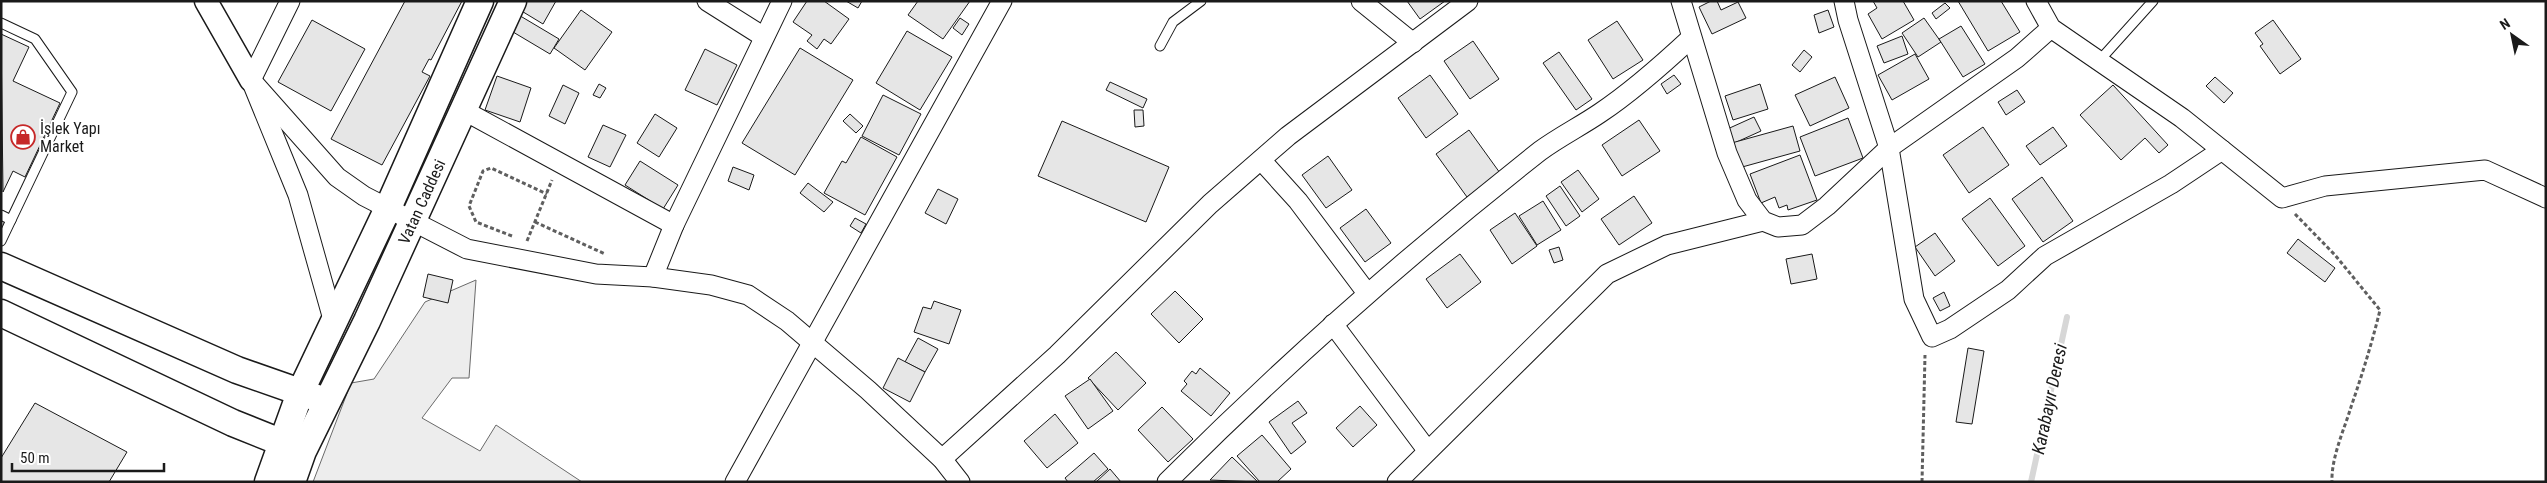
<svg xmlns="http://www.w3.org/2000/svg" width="2547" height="483" viewBox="0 0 2547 483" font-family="'Roboto Condensed',sans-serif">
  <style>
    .green { fill: #ededed; stroke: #6a6a6a }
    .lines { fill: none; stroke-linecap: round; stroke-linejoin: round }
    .stream { stroke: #d7d7d7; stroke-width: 6 }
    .building { fill: #e6e6e6; stroke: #1a1a1a }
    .service-casing { stroke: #1a1a1a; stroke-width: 11 }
    .minor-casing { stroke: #1a1a1a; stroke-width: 21 }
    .tertiary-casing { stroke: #1a1a1a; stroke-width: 25 }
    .secondary-casing { stroke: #1a1a1a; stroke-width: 29 }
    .path { stroke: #5f5f5f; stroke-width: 3; stroke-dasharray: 4 2.5; stroke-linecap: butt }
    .service { stroke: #fff; stroke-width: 9 }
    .minor { stroke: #fff; stroke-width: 19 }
    .tertiary { stroke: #fff; stroke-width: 22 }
    .secondary { stroke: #fff; stroke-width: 26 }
    .labels { text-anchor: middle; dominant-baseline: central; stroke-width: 4; stroke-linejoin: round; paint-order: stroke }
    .poi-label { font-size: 16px; fill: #1a1a1a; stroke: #fff; text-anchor: start }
    .street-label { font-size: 16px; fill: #1a1a1a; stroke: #fff }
    .water-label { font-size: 18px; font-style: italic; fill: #1a1a1a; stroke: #fff }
  </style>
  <rect width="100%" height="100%" fill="#fff"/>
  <polygon class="green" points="476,280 469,378 452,378 422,418 480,451 496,425 582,482 313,482 351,383 374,379 425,302"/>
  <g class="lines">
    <polyline class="stream" points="2031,482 2067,317"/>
  </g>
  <g class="building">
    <polygon points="405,1 462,1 431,60 429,59 422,72 430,76 382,165 331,139"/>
    <polygon points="518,1 556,1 543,24 515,7"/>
    <polygon points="807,1 824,1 849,19 831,44 824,39 817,49 807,41 812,35 793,22"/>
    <polygon points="846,1 862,1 858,8"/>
    <polygon points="918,1 970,1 943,39 908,15"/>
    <polygon points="1407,1 1445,1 1420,19"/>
    <polygon points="1711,1 1717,1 1721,10 1738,2 1746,18 1712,34 1699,7"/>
    <polygon points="1873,1 1903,1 1914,20 1882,39 1868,14 1877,8"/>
    <polygon points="1958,1 2001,1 2020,32 1988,51"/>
    <polygon points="1945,3 1950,8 1936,19 1932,13"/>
    <polygon points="581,10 612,32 585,70 554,48"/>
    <polygon points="1828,10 1834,27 1819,33 1814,15"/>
    <polygon points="517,14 559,39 550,54 508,29"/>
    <polygon points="960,18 969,24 962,35 953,28"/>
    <polygon points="1924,18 1941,42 1918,57 1902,33"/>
    <polygon points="312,20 365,49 331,111 278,82"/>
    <polygon points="2273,20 2301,59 2280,74 2260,46 2263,44 2255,33"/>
    <polygon points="1617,21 1643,60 1613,79 1588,40"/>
    <polygon points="1961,26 1985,64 1963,77 1939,39"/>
    <polygon points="907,31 952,57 920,110 876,83"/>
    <polygon points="1,34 29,47 13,81 60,103 25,177 13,171 3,192"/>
    <polygon points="1902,36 1908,54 1884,63 1877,46"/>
    <polygon points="1473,41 1499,79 1470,99 1444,61"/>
    <polygon points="800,48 853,80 795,175 742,143"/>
    <polygon points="705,49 737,65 717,105 685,90"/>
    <polygon points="1804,50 1812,57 1800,72 1792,65"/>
    <polygon points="1559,52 1592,99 1576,110 1543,63"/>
    <polygon points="1915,54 1929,79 1892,100 1878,75"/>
    <polygon points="1430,75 1458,114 1426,138 1398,98"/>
    <polygon points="1674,75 1681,84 1667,94 1661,84"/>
    <polygon points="497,76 531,88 520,122 485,110"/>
    <polygon points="1835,77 1849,108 1810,126 1795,95"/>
    <polygon points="2215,77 2233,93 2224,103 2206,86"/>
    <polygon points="1110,82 1147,99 1143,108 1106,90"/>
    <polygon points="599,84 606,88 600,98 593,95"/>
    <polygon points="1760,84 1768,109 1733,120 1725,96"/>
    <polygon points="563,85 579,93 565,124 549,116"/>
    <polygon points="2113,85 2168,145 2159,153 2145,138 2121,160 2080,115"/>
    <polygon points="2017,90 2025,102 2006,115 1998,102"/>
    <polygon points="883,95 921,114 899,155 862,136"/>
    <polygon points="1134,110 1143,110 1144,126 1135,127"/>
    <polygon points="655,114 677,128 659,157 637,143"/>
    <polygon points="850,114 863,126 856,133 843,121"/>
    <polygon points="1754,117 1761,131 1730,145 1723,131"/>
    <polygon points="1848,118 1863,158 1815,176 1800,137"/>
    <polygon points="1639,120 1660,151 1622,176 1602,145"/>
    <polygon points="1062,121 1169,167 1146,222 1038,176"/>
    <polygon points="603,125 626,135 610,167 588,157"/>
    <polygon points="1793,126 1800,151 1735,169 1728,144"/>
    <polygon points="1983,127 2009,165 1969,193 1943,155"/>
    <polygon points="2053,127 2067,146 2040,165 2026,146"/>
    <polygon points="1469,130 1500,173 1467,197 1436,154"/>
    <polygon points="861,137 897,157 865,215 824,193 842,161 846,163"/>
    <polygon points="1800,155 1817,200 1788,210 1787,205 1779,208 1775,197 1761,203 1750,174"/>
    <polygon points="1328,156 1352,190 1326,208 1302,175"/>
    <polygon points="640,161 678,185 663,209 625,185"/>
    <polygon points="733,167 754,175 749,190 728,181"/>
    <polygon points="1578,170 1599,199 1582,212 1561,182"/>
    <polygon points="2042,177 2073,221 2043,242 2012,199"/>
    <polygon points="808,183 833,202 824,212 800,193"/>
    <polygon points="1560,186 1580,216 1566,226 1546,196"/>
    <polygon points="938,189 958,199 946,224 925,213"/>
    <polygon points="1634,196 1652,223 1619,245 1601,219"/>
    <polygon points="1990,198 2025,246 1998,266 1962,219"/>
    <polygon points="1543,201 1561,230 1537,245 1519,216"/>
    <polygon points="1366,209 1391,243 1365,262 1340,228"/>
    <polygon points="1515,213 1537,246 1512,264 1490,230"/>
    <polygon points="855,218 866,224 861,233 850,226"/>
    <polygon points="1935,233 1955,261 1935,276 1915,247"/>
    <polygon points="2298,239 2335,268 2325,282 2287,253"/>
    <polygon points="1559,247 1563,260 1554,263 1549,250"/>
    <polygon points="1460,254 1481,282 1447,308 1426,279"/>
    <polygon points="1812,254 1817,279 1791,284 1786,259"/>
    <polygon points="428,274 453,280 448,303 423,297"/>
    <polygon points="1175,291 1203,319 1179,343 1151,314"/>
    <polygon points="1944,292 1950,306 1940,311 1933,298"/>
    <polygon points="934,301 961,310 949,344 914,332 923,307 931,309"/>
    <polygon points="918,338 938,349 925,372 905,362"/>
    <polygon points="1968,348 1984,351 1972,424 1956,422"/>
    <polygon points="1116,352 1146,383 1118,410 1088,378"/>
    <polygon points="898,358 925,372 910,402 883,388"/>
    <polygon points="1200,368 1230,393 1211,416 1181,391 1187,384 1184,381 1192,371 1196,374"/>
    <polygon points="1090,379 1113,411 1088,429 1065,396"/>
    <polygon points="1298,401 1307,413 1292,423 1306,442 1291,454 1269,422"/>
    <polygon points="35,403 127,452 109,482 1,482 1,458"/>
    <polygon points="1360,406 1377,425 1353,447 1336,428"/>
    <polygon points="1162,407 1193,439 1168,462 1138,430"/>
    <polygon points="1055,414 1078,443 1047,468 1024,441"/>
    <polygon points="1262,435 1291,469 1277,482 1260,482 1237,456"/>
    <polygon points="1094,453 1108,469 1093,482 1068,482 1065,478"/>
    <polygon points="1232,457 1258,482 1210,480"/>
    <polygon points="1110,469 1121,482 1096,482"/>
  </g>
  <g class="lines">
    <g class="service-casing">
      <g id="service">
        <polyline points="1,23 35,39 72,92 1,241"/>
        <polyline points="1160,46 1173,22 1201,1"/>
        <polyline points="2099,61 2153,1"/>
        <polyline points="1,215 11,220"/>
      </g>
    </g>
    <g class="minor-casing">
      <g id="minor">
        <polyline points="290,1 251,80 298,195 334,323"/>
        <polyline points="707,1 764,37"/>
        <polyline points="1361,1 1413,43"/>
        <polyline points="1681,1 1727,153 1747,200 1763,221 1778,227 1802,225 1827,206 1889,148 1848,20 1844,1"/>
        <polyline points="2036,1 2051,28 2182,118 2222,150 2171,184 2045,256 2008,290 1950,329 1932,337 1914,299 1889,148 2017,58 2051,28"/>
        <polyline points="251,80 337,177 364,196 467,249 596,274 653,277 711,285 748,295 787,321 868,390 942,459 960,482"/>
        <polyline points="463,110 674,225"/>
        <polyline points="2222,150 2282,198 2325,186 2485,170 2546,198"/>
        <polyline points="1261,160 1298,201 1367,293"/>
        <polyline points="653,277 674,225 782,1"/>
        <polyline points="1333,324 1427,450"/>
        <polyline points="942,459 1057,355 1210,204 1288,136 1468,1"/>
        <polyline points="735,482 1002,1"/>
        <path d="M1167 482C1285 364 1409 254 1540 151 1559 137 1581 126 1600 113 1633 91 1662 65 1691 38"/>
        <polyline points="1397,482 1607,274 1667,245 1763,221"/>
      </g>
    </g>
    <g class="tertiary-casing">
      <polyline id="tertiary" points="206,1 251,80"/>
    </g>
    <g class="secondary-casing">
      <g id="secondary">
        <polyline points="1,266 237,370 317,398"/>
        <polyline points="1,313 233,423 298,449"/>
        <polyline points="268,482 300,393 388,208 480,1"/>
        <path id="s1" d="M292 482 303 451 367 321 513 1"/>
      </g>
    </g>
    <g class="path">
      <path d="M2295 214 2335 255 2380 310C2372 343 2362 375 2351 407 2344 430 2331 458 2332 482"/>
      <polyline points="535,222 605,254"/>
      <polyline points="512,236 476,222 469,206 483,171 491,168 547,194"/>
      <polyline points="527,241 552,180"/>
      <polyline points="1922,482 1925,355"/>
    </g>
    <use href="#service" class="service"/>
    <use href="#minor" class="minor"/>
    <use href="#tertiary" class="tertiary"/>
    <use href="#secondary" class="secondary"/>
  </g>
  <defs>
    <g id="shop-ring" transform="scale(1.25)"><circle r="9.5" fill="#fff" stroke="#c62828" stroke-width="1.5"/><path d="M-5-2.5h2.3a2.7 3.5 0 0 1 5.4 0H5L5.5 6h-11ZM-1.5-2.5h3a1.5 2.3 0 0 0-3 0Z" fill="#c62828"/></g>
  </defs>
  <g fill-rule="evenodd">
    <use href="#shop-ring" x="23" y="137"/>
  </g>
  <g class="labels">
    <g class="poi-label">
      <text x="40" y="128">İşlek Yapı<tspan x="40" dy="18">Market</tspan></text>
    </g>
    <g class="street-label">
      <text stroke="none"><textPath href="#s1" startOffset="309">Vatan Caddesi</textPath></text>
    </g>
    <g class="water-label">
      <text transform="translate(2049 399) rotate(-78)">Karabayır Deresi</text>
    </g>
  </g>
  <rect width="2547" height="483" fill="none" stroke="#1a1a1a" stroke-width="5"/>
  <g transform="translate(2512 35) rotate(327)" stroke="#ffffff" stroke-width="4" paint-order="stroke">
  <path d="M0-4L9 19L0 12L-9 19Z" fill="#1a1a1a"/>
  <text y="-8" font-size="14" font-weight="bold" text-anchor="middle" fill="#1a1a1a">N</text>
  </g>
  <path d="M12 463v8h152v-8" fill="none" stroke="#1a1a1a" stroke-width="2.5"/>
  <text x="20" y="463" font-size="15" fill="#1a1a1a" stroke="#ffffff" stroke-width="4" paint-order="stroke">50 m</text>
</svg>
